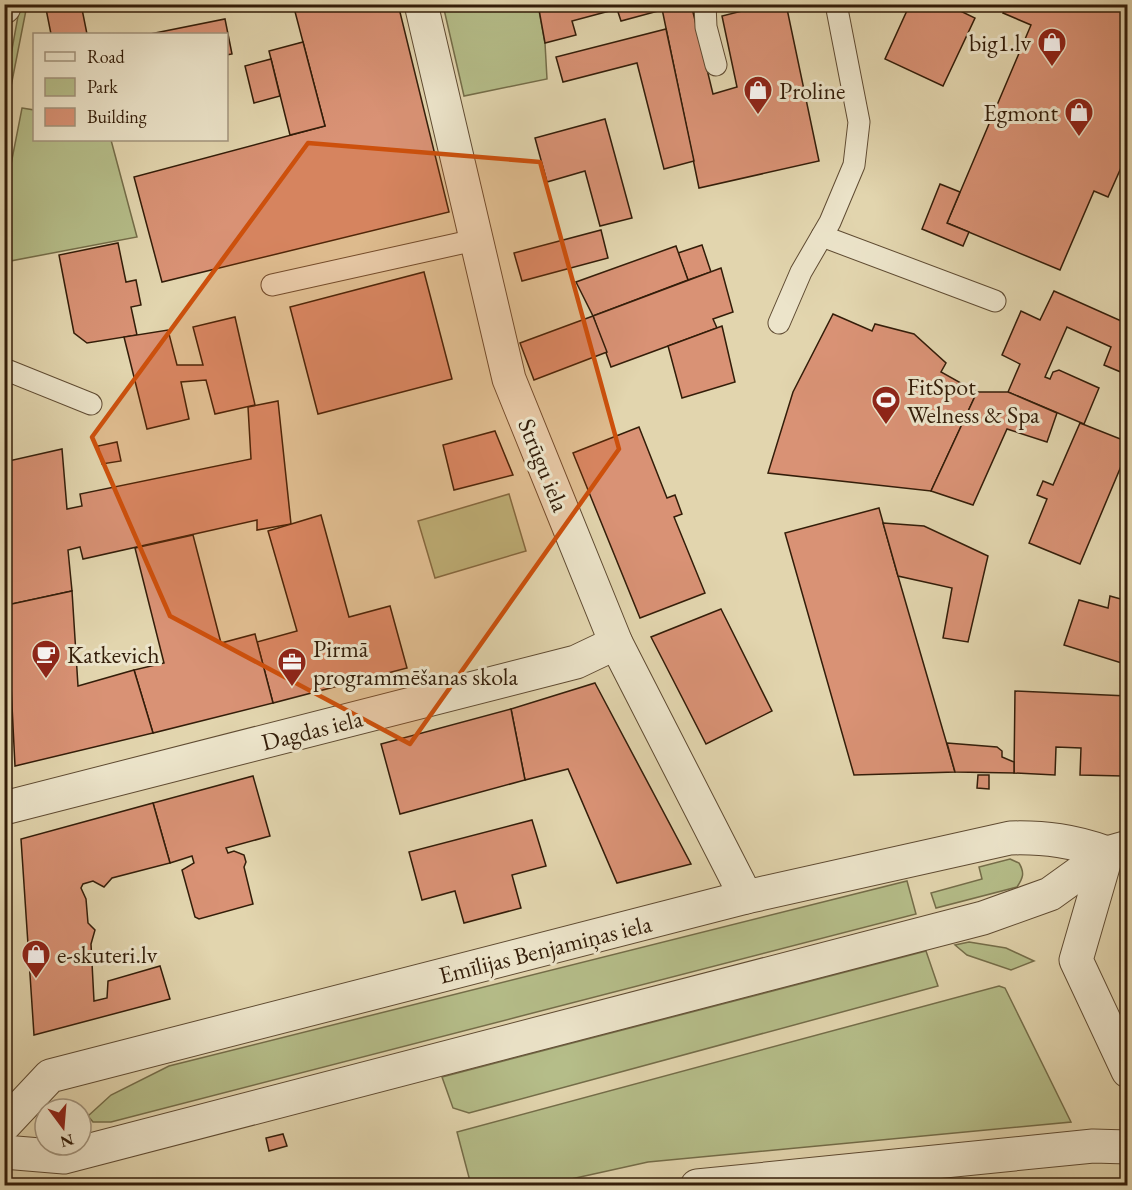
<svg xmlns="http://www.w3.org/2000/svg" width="1132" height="1190" viewBox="0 0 1132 1190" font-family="'EB Garamond',serif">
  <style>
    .green { fill: #b5bd89; stroke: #746d49; stroke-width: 1.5 }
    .building { fill: #d99275; stroke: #331d09; stroke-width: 1.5 }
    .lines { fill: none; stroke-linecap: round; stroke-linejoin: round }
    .service-casing { stroke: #5f4b32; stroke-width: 23 }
    .minor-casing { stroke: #5f4b32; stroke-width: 35 }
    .tertiary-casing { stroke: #5f4b32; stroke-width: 35 }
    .service { stroke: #ece4ca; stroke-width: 21 }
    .minor { stroke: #ece4ca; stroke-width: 33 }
    .tertiary { stroke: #ece4ca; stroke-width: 33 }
    .marked { fill: #cd500c; fill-opacity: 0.2; stroke: #cd500c; stroke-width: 4.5; stroke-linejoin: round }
    .labels { text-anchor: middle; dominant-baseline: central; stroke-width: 6; stroke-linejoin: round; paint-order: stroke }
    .poi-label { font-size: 24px; fill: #331d09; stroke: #ece4ca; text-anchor: start }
    .street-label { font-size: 24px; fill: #331d09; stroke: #ece4ca }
  </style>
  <rect width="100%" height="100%" fill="#e2d5ae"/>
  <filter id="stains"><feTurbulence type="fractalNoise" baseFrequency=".00333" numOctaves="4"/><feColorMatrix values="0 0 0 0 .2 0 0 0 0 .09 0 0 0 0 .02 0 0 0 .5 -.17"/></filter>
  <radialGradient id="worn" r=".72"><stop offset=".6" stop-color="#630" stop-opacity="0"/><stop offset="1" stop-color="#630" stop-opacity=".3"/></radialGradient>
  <g class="green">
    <polygon points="20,5 27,5 5,117 5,88"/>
    <polygon points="443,5 538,5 545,43 547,79 464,96"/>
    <polygon points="22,108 34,110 34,140 111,140 137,237 5,262 5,195"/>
    <polygon points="509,494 526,551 435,578 418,521"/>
    <path d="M1010 859 1019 863C1025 873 1023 878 1017 887L936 908 931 893 982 879 979 867Z"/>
    <polygon points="907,881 916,914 111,1122 93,1122 88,1116 111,1095 169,1066"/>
    <polygon points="969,942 1006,948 1034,961 1011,970 967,955 955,945"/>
    <polygon points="926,951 938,986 469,1113 453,1108 442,1077"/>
    <polygon points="999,986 1005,988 1071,1122 648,1162 544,1185 471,1185 457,1132"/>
  </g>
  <g class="building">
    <polygon points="45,4 81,4 87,34 51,34"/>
    <polygon points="293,4 398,4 449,212 162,282 134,177 325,126"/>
    <polygon points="538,4 661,4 662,10 621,21 617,9 572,21 576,35 545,43"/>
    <polygon points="661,4 691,4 713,94 737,87 722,16 758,7 757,4 786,4 819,161 699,188"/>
    <polygon points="910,4 946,4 975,18 943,86 885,59"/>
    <polygon points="1007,4 1128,4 1128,152 1108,197 1094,191 1060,270 947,223 1031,25 1003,13"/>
    <polygon points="225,19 232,54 226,55 226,34 150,34"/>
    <polygon points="666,29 694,161 664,169 637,63 563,82 556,57"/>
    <polygon points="303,42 325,126 290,135 269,51"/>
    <polygon points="271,59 280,96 254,103 245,66"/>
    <polygon points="605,119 632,218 600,226 585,171 547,182 535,138"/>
    <polygon points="940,184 960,192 947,223 969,232 963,246 922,229"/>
    <polygon points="601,230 608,258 522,281 514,253"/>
    <polygon points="118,243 126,282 136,280 141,305 131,307 137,335 87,343 74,333 59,255"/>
    <polygon points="702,245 711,272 688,280 678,253"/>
    <polygon points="676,246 688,280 593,316 576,282"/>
    <polygon points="721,268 733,312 713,319 717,328 611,367 593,316"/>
    <polygon points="424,272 452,379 318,414 290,307"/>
    <polygon points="1054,291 1128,324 1128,375 1104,365 1111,347 1067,327 1045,377 1050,379 1053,372 1059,370 1099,388 1084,424 1008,392 1020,364 1002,355 1021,311 1040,320"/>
    <polygon points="833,314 872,331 875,324 914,334 946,363 941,372 977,392 931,491 768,473 793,392"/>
    <polygon points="593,316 607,352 534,380 520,343"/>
    <polygon points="235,317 255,405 215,414 206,380 181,382 189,419 147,429 124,337 168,330 177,365 203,365 193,327"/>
    <polygon points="722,326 735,382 682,398 668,346"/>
    <polygon points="977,392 1008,392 1057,413 1047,442 1007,429 973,505 931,491"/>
    <polygon points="278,401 291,524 257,530 257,520 83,559 80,547 68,550 72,591 7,605 4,462 62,449 67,509 82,506 80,494 251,459 248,407"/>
    <polygon points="1080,423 1128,442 1128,466 1122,464 1080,564 1029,543 1047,499 1037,495 1043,481 1053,485"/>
    <polygon points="639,427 667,498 675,495 682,514 674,517 705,593 640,618 573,453"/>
    <polygon points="495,431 513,475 454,490 443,445"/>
    <polygon points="117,442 121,461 102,464 98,446"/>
    <polygon points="879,508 898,576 955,772 854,775 785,533"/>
    <polygon points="321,515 349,617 390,606 407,668 273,703 257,642 297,631 268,531"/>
    <polygon points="883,523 924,526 988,556 968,642 943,638 952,588 898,576"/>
    <polygon points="193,535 221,643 255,634 273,703 153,733 134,670 164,663 135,548"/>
    <polygon points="72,591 78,686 134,670 153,733 15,766 7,605"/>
    <polygon points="1110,596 1128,601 1128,665 1064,645 1079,600 1108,608"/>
    <polygon points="721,609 772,711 706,744 651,637"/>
    <polygon points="595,683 691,864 617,883 568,769 525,780 511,709"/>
    <polygon points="1015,691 1128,696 1128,765 1123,776 1080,775 1081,748 1056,747 1055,775 1014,773"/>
    <polygon points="511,709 525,780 400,814 381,744"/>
    <polygon points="947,743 997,747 1002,751 1002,757 1014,762 1014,773 955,772"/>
    <polygon points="978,775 989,775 989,789 977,788"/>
    <polygon points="253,776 270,836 226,848 228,853 234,851 244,855 246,862 244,867 253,904 199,919 195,917 182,870 194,863 192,856 170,863 153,803"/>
    <polygon points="153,803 170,863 112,878 104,887 93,881 83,884 81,888 86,899 88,923 95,930 91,944 94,1001 107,998 108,981 160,966 170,999 34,1035 21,839"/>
    <polygon points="532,820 546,866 512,875 521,908 464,923 455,891 422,900 409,852"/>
    <polygon points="283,1134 287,1146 269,1151 266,1138"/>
  </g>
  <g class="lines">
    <g class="service-casing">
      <g id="service">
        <polyline points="705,4 706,27 716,65"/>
        <polyline points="822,236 995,301"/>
        <polyline points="272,285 475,240"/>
        <polyline points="779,323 801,272 830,222 854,165 859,122 836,4"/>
        <polyline points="4,369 91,404"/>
      </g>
    </g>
    <g class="minor-casing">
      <g id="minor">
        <polyline points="421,4 509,379 616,643 746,897"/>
        <polyline points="4,808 576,662 616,643"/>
        <polyline points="697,1186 1093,1146 1128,1147"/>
      </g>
    </g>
    <g class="tertiary-casing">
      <g id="tertiary">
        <polyline points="4,7 5,4"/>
        <polyline points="1107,853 1076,960 1128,1071"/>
        <path d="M4 1125 50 1076 746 897 1010 838C1045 837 1074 841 1107 853"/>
        <polyline points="4,1152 64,1157 983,918 1050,894 1107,853 1128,847"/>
      </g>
    </g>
    <use href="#service" class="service"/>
    <use href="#minor" class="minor"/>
    <use href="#tertiary" class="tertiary"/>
  </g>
  <path class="marked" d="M308 143 540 162 619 449 410 744 170 616 92 437Z"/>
  <defs>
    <g id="shop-pin" transform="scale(1.5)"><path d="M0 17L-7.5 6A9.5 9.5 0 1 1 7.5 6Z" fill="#8f2418" stroke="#ece4ca"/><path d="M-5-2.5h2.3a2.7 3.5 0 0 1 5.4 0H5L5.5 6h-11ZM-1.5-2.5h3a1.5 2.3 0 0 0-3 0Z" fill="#fff"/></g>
    <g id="stadium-pin" transform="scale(1.5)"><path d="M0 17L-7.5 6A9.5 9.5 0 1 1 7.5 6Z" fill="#8f2418" stroke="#ece4ca"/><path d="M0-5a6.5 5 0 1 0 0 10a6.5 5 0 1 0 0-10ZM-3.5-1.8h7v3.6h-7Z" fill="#fff"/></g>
    <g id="cafe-pin" transform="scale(1.5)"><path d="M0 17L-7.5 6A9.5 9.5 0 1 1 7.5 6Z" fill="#8f2418" stroke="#ece4ca"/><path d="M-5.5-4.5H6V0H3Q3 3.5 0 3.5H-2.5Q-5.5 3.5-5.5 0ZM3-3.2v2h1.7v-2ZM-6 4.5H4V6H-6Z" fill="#fff"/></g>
    <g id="office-pin" transform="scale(1.5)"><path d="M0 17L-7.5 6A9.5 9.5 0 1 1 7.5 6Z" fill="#8f2418" stroke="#ece4ca"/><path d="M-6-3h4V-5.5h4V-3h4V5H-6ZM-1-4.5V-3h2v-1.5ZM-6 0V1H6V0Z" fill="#fff"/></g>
  </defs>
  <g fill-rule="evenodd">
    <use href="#shop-pin" x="1052" y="42"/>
    <use href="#shop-pin" x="758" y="90"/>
    <use href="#shop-pin" x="1079" y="112"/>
    <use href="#stadium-pin" x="886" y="400"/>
    <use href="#cafe-pin" x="46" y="654"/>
    <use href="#office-pin" x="292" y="662"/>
    <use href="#shop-pin" x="36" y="954"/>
  </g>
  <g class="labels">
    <g class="poi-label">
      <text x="1031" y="42" text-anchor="end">big1.lv</text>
      <text x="779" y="90">Proline</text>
      <text x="1058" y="112" text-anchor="end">Egmont</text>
      <text x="907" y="386">FitSpot<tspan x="907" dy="28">Welness &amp; Spa</tspan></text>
      <text x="313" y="648">Pirmā<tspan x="313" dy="28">programmēšanas skola</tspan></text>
      <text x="67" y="654">Katkevich</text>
      <text x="57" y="954">e-skuteri.lv</text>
    </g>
    <g class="street-label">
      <text transform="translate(544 465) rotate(68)">Strūgu iela</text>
      <text transform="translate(312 730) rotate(-14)">Dagdas iela</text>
      <text transform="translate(545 949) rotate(-14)">Emīlijas Benjamiņas iela</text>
    </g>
  </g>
  <rect width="1132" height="1190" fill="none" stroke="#e2d5ae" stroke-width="24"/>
  <rect x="6" y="6" width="1120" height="1178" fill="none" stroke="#331d09" stroke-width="3"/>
  <rect x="12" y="12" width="1108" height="1166" fill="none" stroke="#331d09" stroke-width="1.5"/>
  <rect x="33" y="33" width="195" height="108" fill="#ece4ca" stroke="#a2947d" stroke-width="1.5"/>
  <rect x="45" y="52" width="30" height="9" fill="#ece4ca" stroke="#a2947d" stroke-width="1.5"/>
  <text x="87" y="63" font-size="18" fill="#331d09">Road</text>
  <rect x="45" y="78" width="30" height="18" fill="#b5bd89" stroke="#a2947d" stroke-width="1.5"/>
  <text x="87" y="93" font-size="18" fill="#331d09">Park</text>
  <rect x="45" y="108" width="30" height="18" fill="#d99275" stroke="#a2947d" stroke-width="1.5"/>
  <text x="87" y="123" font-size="18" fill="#331d09">Building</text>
  <g transform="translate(63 1127) rotate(164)"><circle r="28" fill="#ece4ca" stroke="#a2947d" stroke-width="1.5"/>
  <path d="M0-4.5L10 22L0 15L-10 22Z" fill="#8f2418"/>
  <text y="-9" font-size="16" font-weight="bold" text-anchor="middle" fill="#331d09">N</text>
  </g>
  <rect width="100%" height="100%" filter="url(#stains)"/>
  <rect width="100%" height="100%" fill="url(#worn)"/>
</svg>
